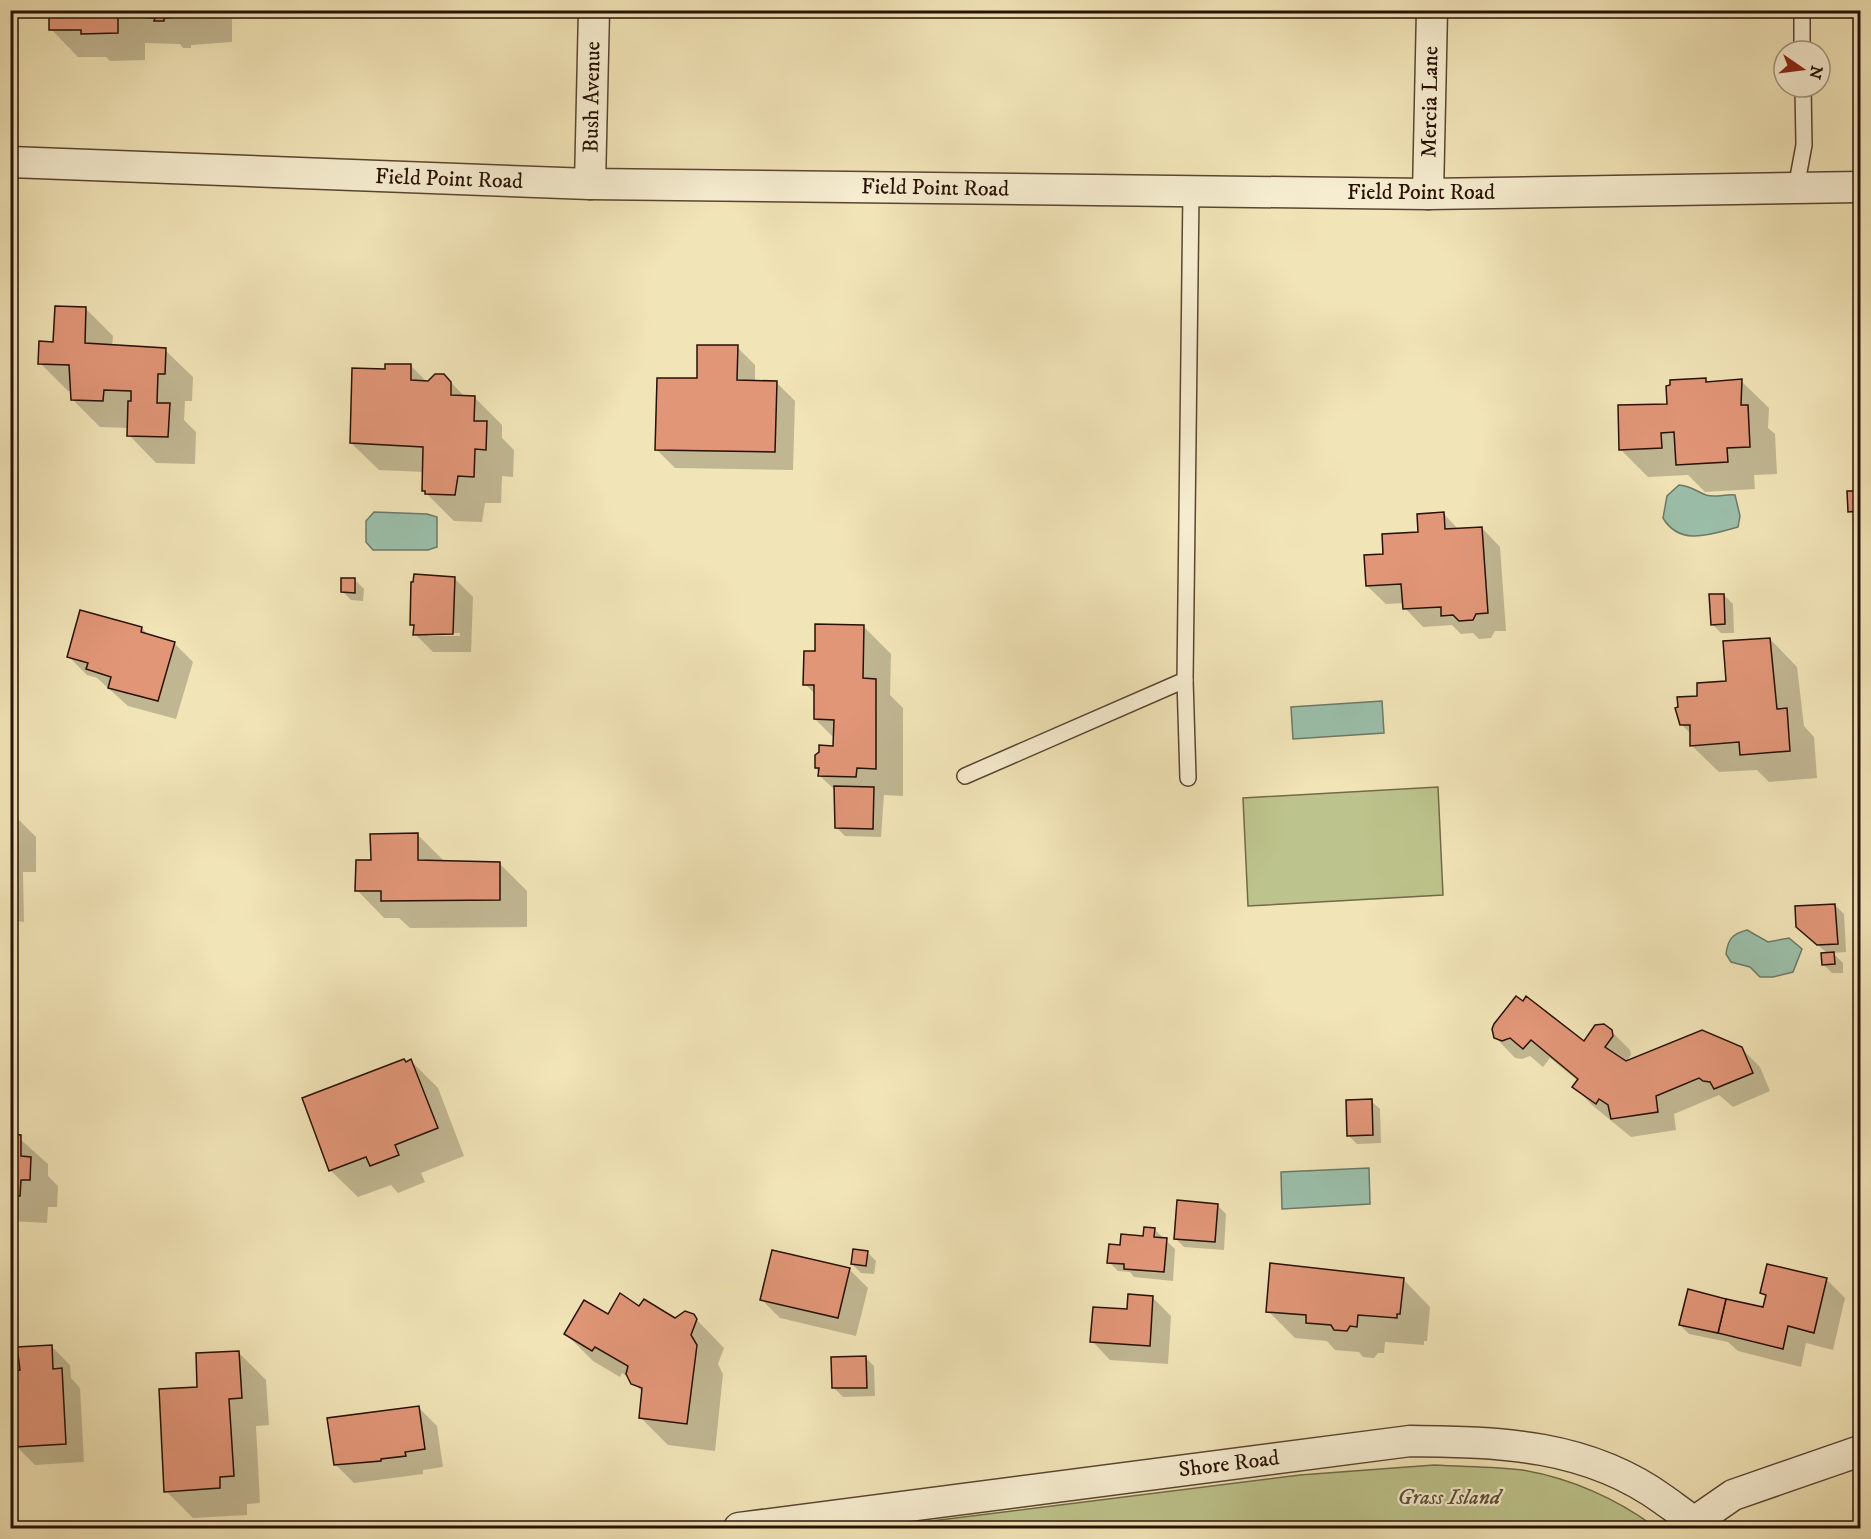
<svg xmlns="http://www.w3.org/2000/svg" width="1871" height="1539" viewBox="0 0 1871 1539" font-family="'IM FELL DW Pica',serif">
  <style>
    .green { fill: #bdc38c; stroke: #726a48; stroke-width: 1.5 }
    .water { fill: #9bbfaa; stroke: #6d7968; stroke-width: 1.5 }
    .shadow { fill: #0003; fill-rule: evenodd }
    .building { fill: #e19678; stroke: #281004; stroke-width: 1.5 }
    .lines { fill: none; stroke-linecap: round; stroke-linejoin: round }
    .lane-casing { stroke: #5a4531; stroke-width: 18 }
    .street-casing { stroke: #5a4531; stroke-width: 33 }
    .lane { stroke: #f6edd0; stroke-width: 15 }
    .street { stroke: #f6edd0; stroke-width: 30 }
    .labels { text-anchor: middle; dominant-baseline: central; stroke-width: 4.5; stroke-linejoin: round; paint-order: stroke }
    .street-label { font-size: 22px; fill: #281004; stroke: #f6edd0 }
    .park-label { font-size: 22px; font-style: italic; fill: #5c4f34; stroke: #f6edd0 }
  </style>
  <rect width="100%" height="100%" fill="#f1e4b7"/>
  <filter id="stains"><feTurbulence type="fractalNoise" baseFrequency=".00333" numOctaves="4"/><feColorMatrix values="0 0 0 0 .2 0 0 0 0 .09 0 0 0 0 .02 0 0 0 .5 -.17"/></filter>
  <radialGradient id="worn" r=".72"><stop offset=".6" stop-color="#630" stop-opacity="0"/><stop offset="1" stop-color="#630" stop-opacity=".3"/></radialGradient>
  <g class="green">
    <polygon points="1438,787 1443,895 1248,906 1243,798"/>
    <path d="M1434 1465C1463 1467 1493 1466 1522 1470 1570 1478 1618 1499 1656 1528H875L1300 1475Z"/>
  </g>
  <g class="water">
    <path d="M1679 485C1694 487 1695 491 1706 495 1715 498 1725 494 1735 495L1740 516 1738 527C1712 534 1680 547 1663 518L1667 496Z"/>
    <polygon points="374,512 427,514 437,517 437,547 428,550 373,550 366,542 366,521"/>
    <polygon points="1382,701 1384,733 1293,739 1291,707"/>
    <path d="M1747 930 1768 942 1789 938 1802 949 1793 972 1773 977H1760L1750 967 1731 962 1726 954C1728 939 1732 934 1747 930Z"/>
    <polygon points="1369,1168 1370,1204 1282,1209 1281,1172"/>
  </g>
  <g class="shadow">
    <polygon points="51,10 232,10 232,42 191,45 191,48 183,48 180,44 145,43 145,60 110,61 106,57 78,57 51,29"/>
    <polygon points="85,308 113,336 112,346 165,350 193,377 192,401 185,401 184,420 196,432 195,464 156,463 129,435 129,428 100,427 72,399 72,391 68,391 40,363"/>
    <polygon points="737,347 755,365 755,382 776,382 795,401 793,470 675,468 657,450 698,380"/>
    <polygon points="411,366 427,382 444,375 465,397 474,397 502,425 502,438 514,450 513,477 502,476 501,503 485,503 482,522 454,521 423,490 424,472 379,470 351,443 387,370"/>
    <polygon points="1741,381 1769,408 1768,428 1775,434 1777,474 1754,475 1755,489 1705,492 1688,475 1648,477 1621,450 1619,406 1669,406 1672,382"/>
    <polygon points="1860,492 1860,520 1859,520 1850,511 1849,493"/>
    <polygon points="1443,513 1459,530 1482,528 1500,547 1506,631 1495,631 1491,638 1479,639 1473,633 1461,634 1452,625 1423,627 1405,608 1404,603 1386,604 1367,586 1385,555 1420,533"/>
    <path d="M455 579 473 597 471 652H433L415 634V628L411 624ZM428 633H460V636H428Z"/>
    <polygon points="355,580 364,589 363,601 351,600 342,591"/>
    <polygon points="1724,595 1733,604 1734,633 1721,633 1712,624"/>
    <polygon points="864,627 891,654 890,695 903,708 903,796 884,795 881,837 845,836 836,827 836,791 820,776 816,768 834,747 835,739 815,719 816,695 805,684 816,653"/>
    <polygon points="142,628 149,636 174,643 193,662 176,719 128,706 97,678 87,675 69,657"/>
    <polygon points="1770,639 1797,667 1804,726 1814,737 1817,778 1769,782 1757,770 1719,772 1691,745 1692,735 1681,724 1698,697 1727,682"/>
    <polygon points="10,811 36,837 36,872 23,872 24,922 10,920"/>
    <polygon points="418,835 445,862 499,863 527,891 527,927 410,928 399,918 384,918 357,890 372,861"/>
    <polygon points="1835,905 1844,914 1846,952 1833,953 1843,963 1843,973 1832,973 1823,964 1828,954 1797,927"/>
    <polygon points="1493,1029 1584,1043 1611,1031 1630,1050 1631,1055 1625,1063 1741,1048 1760,1067 1770,1091 1733,1107 1719,1095 1674,1114 1676,1130 1631,1137 1592,1105 1574,1086 1578,1081 1550,1058 1543,1067 1530,1056 1522,1059 1515,1058 1497,1039"/>
    <polygon points="411,1061 438,1088 464,1156 421,1173 425,1182 398,1193 391,1185 358,1197 330,1170 406,1063"/>
    <polygon points="1371,1101 1380,1109 1381,1143 1357,1144 1348,1135"/>
    <polygon points="10,1130 48,1164 48,1176 58,1186 57,1207 48,1207 47,1223 10,1221"/>
    <polygon points="1217,1205 1226,1214 1224,1250 1184,1247 1175,1238"/>
    <polygon points="1154,1229 1175,1249 1173,1281 1134,1277 1130,1272 1118,1271 1109,1262 1121,1246 1144,1238"/>
    <polygon points="867,1252 876,1261 874,1274 861,1273 852,1264"/>
    <polygon points="850,1270 868,1288 856,1336 780,1318 761,1299"/>
    <polygon points="1403,1279 1430,1307 1427,1341 1424,1341 1424,1345 1385,1342 1384,1353 1378,1353 1374,1358 1363,1357 1359,1352 1335,1350 1327,1341 1295,1338 1268,1311"/>
    <polygon points="1827,1280 1845,1298 1833,1350 1806,1343 1801,1367 1738,1351 1728,1342 1689,1334 1680,1325 1764,1309 1767,1298 1762,1293"/>
    <polygon points="1152,1297 1171,1316 1168,1364 1110,1360 1092,1341 1128,1311"/>
    <polygon points="639,1308 675,1320 693,1316 724,1348 718,1364 723,1374 715,1451 668,1445 641,1418 643,1393 630,1378 622,1373 620,1377 593,1361 566,1334 609,1316"/>
    <polygon points="51,1346 70,1365 71,1378 80,1388 84,1462 35,1465 16,1446 15,1419 10,1415 10,1373 22,1371"/>
    <polygon points="239,1353 266,1380 269,1425 256,1426 260,1503 247,1504 247,1515 193,1518 166,1491 199,1389"/>
    <polygon points="865,1357 874,1366 875,1396 843,1397 834,1388"/>
    <polygon points="418,1407 437,1426 443,1467 423,1470 423,1474 354,1483 336,1465"/>
  </g>
  <g class="building">
    <polygon points="49,10 205,10 205,15 164,18 164,21 154,21 155,18 118,16 118,33 81,34 81,30 49,30"/>
    <polygon points="55,306 86,307 85,343 166,348 165,374 158,374 157,403 170,403 168,437 127,436 128,401 131,401 131,391 104,390 103,401 71,400 69,365 38,364 39,341 53,342"/>
    <polygon points="697,345 738,345 737,380 777,381 775,452 655,450 657,378 697,378"/>
    <polygon points="385,364 411,364 411,380 428,381 435,374 444,374 451,382 451,395 475,396 474,421 487,421 486,450 475,449 474,477 458,476 455,495 425,494 425,491 422,491 423,447 350,443 352,368 385,369"/>
    <polygon points="1706,378 1706,382 1742,379 1741,405 1748,405 1750,447 1727,448 1728,462 1676,465 1674,432 1661,433 1662,448 1619,450 1618,405 1667,404 1666,386 1670,385 1670,380"/>
    <polygon points="1847,491 1860,491 1860,511 1848,512"/>
    <polygon points="1444,512 1445,529 1482,527 1488,613 1476,614 1473,620 1459,621 1453,615 1441,616 1441,607 1403,609 1401,584 1366,586 1364,555 1383,554 1382,534 1418,532 1417,514"/>
    <polygon points="414,574 455,577 453,634 413,635 414,625 410,625 411,582 413,582"/>
    <polygon points="341,578 355,578 355,593 341,592"/>
    <polygon points="1709,594 1724,594 1725,624 1711,625"/>
    <polygon points="80,610 142,627 141,632 175,642 158,701 108,688 111,677 86,669 88,663 67,657"/>
    <polygon points="815,624 864,625 863,678 876,679 876,769 857,768 856,777 818,776 819,768 815,768 815,755 819,752 819,745 833,746 834,720 814,719 814,685 803,685 804,651 815,651"/>
    <polygon points="1770,638 1777,709 1787,708 1790,751 1740,755 1739,742 1690,746 1690,725 1680,725 1675,708 1678,707 1677,697 1697,696 1697,683 1726,681 1723,641"/>
    <polygon points="834,786 874,787 873,829 835,828"/>
    <polygon points="418,833 418,860 500,862 500,900 381,901 381,891 355,891 356,860 371,860 370,834"/>
    <polygon points="1835,904 1838,944 1817,945 1796,927 1795,906"/>
    <polygon points="1834,952 1835,964 1822,965 1821,953"/>
    <polygon points="1516,996 1523,1001 1526,996 1584,1041 1595,1025 1604,1024 1612,1030 1613,1036 1605,1047 1626,1061 1702,1030 1742,1047 1753,1073 1714,1089 1710,1082 1703,1081 1699,1078 1656,1096 1658,1112 1611,1119 1608,1105 1599,1099 1596,1104 1572,1087 1578,1079 1531,1040 1523,1049 1510,1038 1502,1041 1494,1038 1492,1029 1494,1024"/>
    <polygon points="404,1059 406,1062 411,1059 438,1128 395,1145 399,1155 370,1166 366,1157 329,1171 302,1098"/>
    <polygon points="1372,1099 1373,1135 1347,1136 1346,1100"/>
    <polygon points="10,1134 21,1135 21,1156 31,1157 30,1180 21,1180 20,1196 10,1196"/>
    <polygon points="1177,1200 1218,1204 1215,1242 1174,1239"/>
    <polygon points="1144,1227 1155,1228 1154,1237 1167,1238 1164,1272 1124,1269 1124,1264 1107,1263 1109,1244 1120,1245 1121,1234 1143,1236"/>
    <polygon points="853,1249 868,1251 866,1266 851,1264"/>
    <polygon points="772,1250 850,1268 838,1318 760,1300"/>
    <polygon points="1270,1263 1404,1278 1400,1314 1397,1314 1397,1318 1358,1315 1357,1327 1350,1326 1347,1331 1334,1330 1331,1325 1306,1323 1306,1315 1266,1312"/>
    <polygon points="1767,1264 1827,1278 1814,1333 1788,1326 1783,1349 1718,1333 1726,1299 1763,1307 1766,1295 1760,1293"/>
    <polygon points="1688,1289 1726,1299 1718,1333 1679,1325"/>
    <polygon points="620,1293 639,1306 644,1299 675,1318 685,1311 694,1314 697,1319 691,1335 697,1345 687,1424 639,1418 642,1388 631,1384 626,1374 628,1366 595,1347 592,1351 564,1334 584,1300 608,1314"/>
    <polygon points="1128,1294 1153,1296 1150,1346 1090,1342 1093,1307 1127,1309"/>
    <polygon points="52,1345 53,1369 62,1368 66,1444 15,1447 10,1373 11,1371 20,1370 17,1347"/>
    <polygon points="239,1351 242,1398 229,1399 234,1476 220,1477 220,1488 164,1492 159,1389 197,1387 196,1353"/>
    <polygon points="866,1356 867,1388 832,1388 831,1357"/>
    <polygon points="419,1406 425,1449 405,1452 406,1456 381,1459 381,1461 334,1465 327,1418"/>
  </g>
  <g class="lines">
    <g class="lane-casing">
      <g id="lane">
        <polyline points="1802,10 1802,51"/>
        <polyline points="1796,188 1804,145 1803,87"/>
        <polyline points="1185,680 1188,778"/>
        <polyline points="965,776 1185,680 1191,191"/>
      </g>
    </g>
    <g class="street-casing">
      <g id="street">
        <polyline points="10,162 590,184 1428,194 1860,187"/>
        <polyline points="590,184 594,10"/>
        <polyline points="1428,194 1432,10"/>
        <polyline points="1694,1522 1733,1495 1860,1451"/>
        <path d="M739 1528 1410 1441C1501 1442 1587 1444 1664 1500 1676 1509 1689 1517 1700 1528"/>
      </g>
    </g>
    <use href="#lane" class="lane"/>
    <use href="#street" class="street"/>
  </g>
  <g class="labels">
    <g class="street-label">
      <text transform="translate(592 97) rotate(-89)">Bush Avenue</text>
      <text transform="translate(1430 102) rotate(-89)">Mercia Lane</text>
      <text transform="translate(449 179) rotate(2)">Field Point Road</text>
      <text transform="translate(935 188) rotate(1)">Field Point Road</text>
      <text x="1421" y="192">Field Point Road</text>
      <text transform="translate(1229 1464) rotate(-7)">Shore Road</text>
    </g>
    <g class="park-label">
      <text x="1449" y="1497">Grass Island</text>
    </g>
  </g>
  <rect width="1871" height="1539" fill="none" stroke="#f1e4b7" stroke-width="36"/>
  <rect x="12" y="12" width="1847" height="1515" fill="none" stroke="#281004" stroke-width="3"/>
  <rect x="18" y="18" width="1835" height="1503" fill="none" stroke="#281004" stroke-width="1.5"/>
  <g transform="translate(1802 69) rotate(104)"><circle r="28" fill="#f6edd0" stroke="#a4957e" stroke-width="1.5"/>
  <path d="M0-4.5L10 22L0 15L-10 22Z" fill="#8f2418"/>
  <text y="-9" font-size="16" font-weight="bold" text-anchor="middle" fill="#281004">N</text>
  </g>
  <rect width="100%" height="100%" filter="url(#stains)"/>
  <rect width="100%" height="100%" fill="url(#worn)"/>
</svg>
